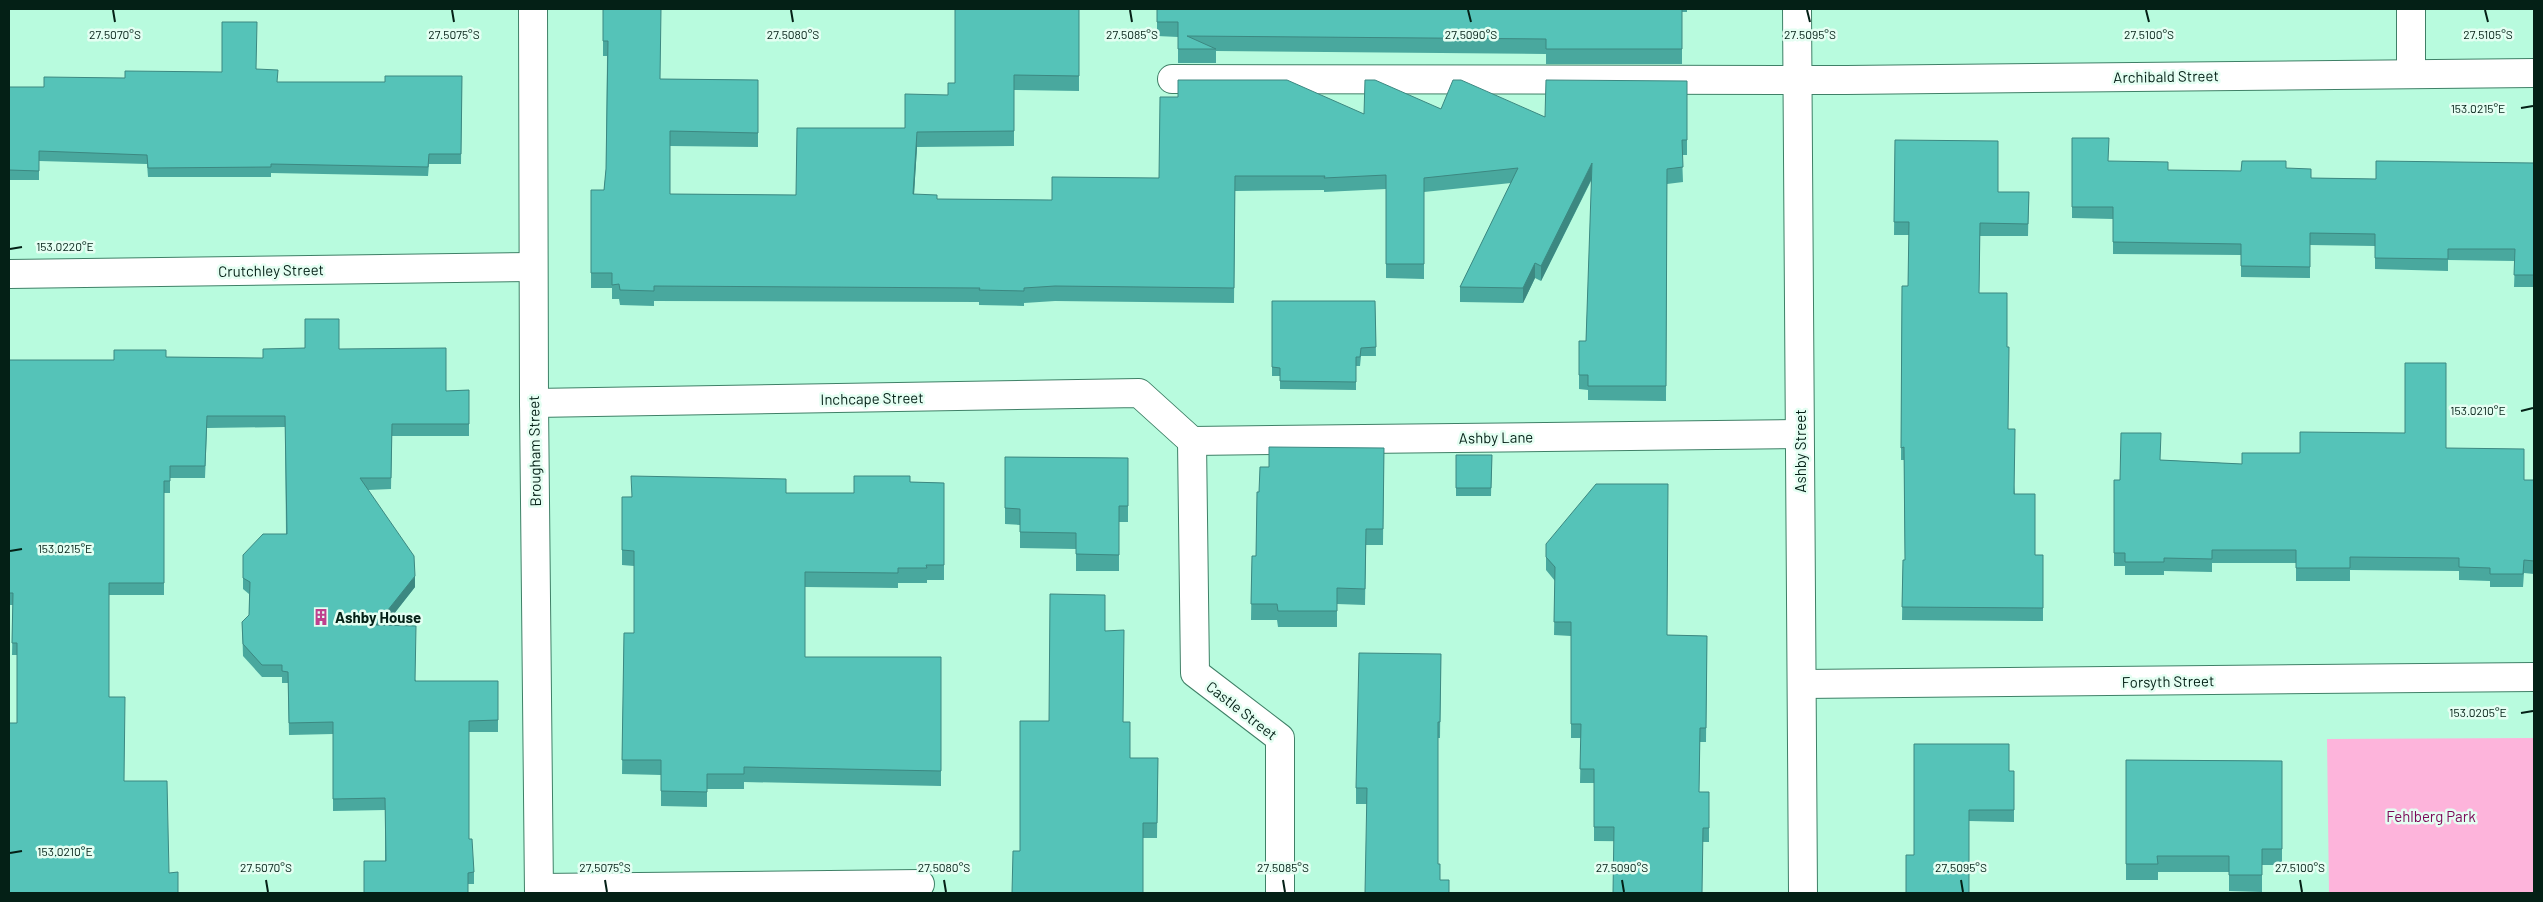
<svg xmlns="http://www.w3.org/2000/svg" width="2543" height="902" viewBox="0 0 2543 902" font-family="Barlow,sans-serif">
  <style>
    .park { fill: #fdb4db }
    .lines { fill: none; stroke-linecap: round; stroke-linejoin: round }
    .minor-casing { stroke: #3f8067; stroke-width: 30 }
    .minor { stroke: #fff; stroke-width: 28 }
    .wall { fill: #49a89e }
    .shaded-wall { fill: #3c8881 }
    .building { fill: #55c3b8; stroke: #3c8881 }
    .ticks { fill: none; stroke: #042016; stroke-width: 2 }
    .labels { text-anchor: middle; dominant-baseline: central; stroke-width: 5; stroke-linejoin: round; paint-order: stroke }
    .street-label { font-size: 15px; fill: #042016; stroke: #e4fef2 }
    .poi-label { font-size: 15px; font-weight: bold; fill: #042016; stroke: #e4fef2; text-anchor: start }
    .park-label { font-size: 15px; fill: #7b0857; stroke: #e4fef2 }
    .ticks-label { font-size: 12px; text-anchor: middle; fill: #042016; stroke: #e4fef2; stroke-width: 5; stroke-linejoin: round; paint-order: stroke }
  </style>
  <rect width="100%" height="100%" fill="#b8fbde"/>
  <polygon class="park" points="2534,738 2534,893 2329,893 2327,739"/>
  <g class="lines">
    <g class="minor-casing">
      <g id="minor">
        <polyline points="533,9 534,403 539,893"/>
        <polyline points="1797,9 1803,893"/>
        <polyline points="2411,9 2411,74"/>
        <polyline points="1172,79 1846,80 2534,73"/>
        <polyline points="9,274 533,267"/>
        <polyline points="534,403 1139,393 1192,441"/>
        <polyline points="1192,441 1799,434"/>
        <polyline points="1192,441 1195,673 1280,738 1280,893"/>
        <polyline points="1802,684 2534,677"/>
        <polyline points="539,888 920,884"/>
      </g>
    </g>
    <use href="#minor" class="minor"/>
  </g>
  <g class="wall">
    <polygon points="603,9 660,79 758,80 758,147 670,146 670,194 796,195 905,128 948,95 955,83 1079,9 1079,91 1014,90 1014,146 917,147 914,194 937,199 1052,200 1159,178 1364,114 1441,109 1545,117 1687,81 1687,155 1682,155 1683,182 1667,184 1666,401 1588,400 1588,390 1579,389 1579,341 1586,341 1592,179 1541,281 1535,278 1523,303 1460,302 1460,287 1511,183 1424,192 1424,279 1386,278 1386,189 1324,192 1324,190 1235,191 1234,303 1055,301 1024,303 1024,306 979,305 979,302 654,301 654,306 620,305 619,299 612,299 612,288 591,288 591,190 604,190 606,169 607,56 603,56"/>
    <polygon points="1157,9 1687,9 1687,12 1682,12 1682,64 1546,64 1546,54 1216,51 1216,63 1178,63 1178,37 1157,36"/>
    <polygon points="256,69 277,82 385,82 462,76 461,164 429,164 428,176 271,173 271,177 148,177 147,164 39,161 39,180 9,180 9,87 44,87 125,78 222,72"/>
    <polygon points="2072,138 2108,161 2168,170 2241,171 2286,168 2311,178 2376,179 2534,163 2534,287 2514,287 2515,261 2448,260 2448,271 2375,269 2375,246 2310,245 2310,278 2241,277 2241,255 2113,254 2113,219 2072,218"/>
    <polygon points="1895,140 1998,192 2029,192 2028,236 1980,236 1979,293 2007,347 2008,429 2015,494 2035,555 2043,555 2043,621 1902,620 1903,560 1905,560 1904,460 1901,460 1902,286 1908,286 1909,235 1894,235"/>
    <polygon points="1272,301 1375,301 1376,356 1361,356 1360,366 1356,366 1356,390 1280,389 1280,376 1272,376"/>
    <polygon points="339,349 446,391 469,390 469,436 392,436 391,489 368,490 415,587 385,625 416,681 498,681 498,732 469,732 469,839 474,872 474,884 468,884 385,861 385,810 333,811 333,734 289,735 288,683 282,683 282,677 262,677 243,656 242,622 249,615 249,594 243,589 243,578 286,534 285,427 207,428 205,478 170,478 170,493 164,493 164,595 109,595 109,697 124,781 178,893 17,723 17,655 12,655 13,605 9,605 9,360 114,360 166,357 263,358"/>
    <polygon points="1384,448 1383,545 1366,545 1365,605 1337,604 1337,627 1278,627 1277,620 1251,620 1252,556 1256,556 1259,492 1269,467"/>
    <polygon points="2446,448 2524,480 2534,480 2534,574 2524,573 2523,587 2490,587 2490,581 2459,580 2459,571 2350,570 2350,581 2296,581 2296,563 2212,563 2212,572 2164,571 2164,575 2125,575 2125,566 2114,566 2114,480 2120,480 2161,460 2242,464 2300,453"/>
    <polygon points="1456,455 1492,455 1491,496 1456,496"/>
    <polygon points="1005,457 1128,458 1128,522 1119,522 1119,571 1076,571 1076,549 1020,548 1020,525 1005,524"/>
    <polygon points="910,482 944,483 944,580 927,580 927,583 898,583 898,588 805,587 805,657 941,657 941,786 744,782 744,789 707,789 707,807 661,806 661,775 622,774 624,633 634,633 634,566 622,565 622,497 786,493 854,493"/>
    <polygon points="1546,544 1667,635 1707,636 1706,742 1700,742 1699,792 1709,792 1709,842 1594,841 1594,783 1580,783 1581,738 1571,738 1571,636 1554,635 1555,581 1546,570"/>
    <polygon points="1105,631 1130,758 1158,758 1157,838 1143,838 1020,851 1049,721"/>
    <polygon points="1441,654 1440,738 1438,738 1438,864 1440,880 1449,893 1367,804 1356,804 1356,788"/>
    <polygon points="2126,760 2282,761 2282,865 2262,865 2262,892 2229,891 2229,872 2158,872 2158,880 2126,880"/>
    <polygon points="2009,771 2014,771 2014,822 1969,821 1914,855"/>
  </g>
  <g class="shaded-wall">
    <polygon points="917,132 917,147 913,209 913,194"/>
    <polygon points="1592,163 1592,178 1541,281 1541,266"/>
    <polygon points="1535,263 1535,278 1523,303 1523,288"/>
    <polygon points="415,576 415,587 376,637 376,625"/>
  </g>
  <g class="building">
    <polygon points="603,9 661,9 660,79 758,80 758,133 670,131 670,194 796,195 797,128 905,128 905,94 948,95 948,83 955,83 955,9 1079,9 1079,76 1014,75 1014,131 917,132 913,194 937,195 937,199 1052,200 1052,177 1159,178 1160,97 1178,97 1178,80 1287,80 1364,114 1365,80 1375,80 1441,109 1453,80 1461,80 1545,117 1546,80 1687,81 1687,140 1682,140 1683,167 1667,169 1666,386 1588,386 1588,375 1579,375 1579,341 1586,341 1592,163 1541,266 1535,263 1523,288 1460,287 1518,168 1424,178 1424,264 1386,264 1386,175 1324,178 1325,176 1235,176 1234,288 1055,286 1024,288 1024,291 979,290 980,288 654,286 654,291 620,290 619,284 612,285 612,273 591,273 591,190 604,190 606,169 608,41 603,41"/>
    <polygon points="1157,9 1682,9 1682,49 1546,49 1546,39 1187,36 1216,49 1178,49 1178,22 1157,22"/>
    <polygon points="222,22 257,22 256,69 278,70 277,82 385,82 385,76 462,76 461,154 429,154 428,167 271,164 271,167 148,168 147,155 39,151 39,171 9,170 9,87 44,87 44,77 125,78 125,71 222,72"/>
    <polygon points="2072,138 2109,138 2108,161 2168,162 2168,170 2241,171 2242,161 2286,161 2286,168 2311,169 2311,178 2376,179 2376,161 2534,163 2534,275 2514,275 2515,249 2448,249 2448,259 2375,258 2375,234 2310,233 2310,267 2241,266 2241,244 2113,242 2113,207 2072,207"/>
    <polygon points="1895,140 1998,141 1998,192 2029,192 2028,224 1980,223 1979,293 2007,293 2007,347 2009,347 2008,429 2015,429 2014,494 2035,494 2035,555 2043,555 2043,608 1902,607 1903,560 1905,560 1904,447 1901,448 1902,286 1908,286 1909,222 1894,222"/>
    <polygon points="1272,301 1375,301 1376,347 1361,348 1360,357 1356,357 1356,382 1280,381 1280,368 1272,367"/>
    <polygon points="305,319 339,319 339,349 446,348 446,391 469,390 469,424 392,424 391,478 360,478 414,556 415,576 376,625 416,626 415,681 498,681 498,720 469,721 469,839 472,839 474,872 468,873 468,893 364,893 364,861 386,861 385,798 333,799 333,722 289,723 288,672 282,671 282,665 262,665 243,644 242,622 249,615 250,582 243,578 243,555 263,534 287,534 285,416 207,416 205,466 170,466 170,481 164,481 164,583 109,583 109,697 125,697 124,781 167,781 169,873 178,872 178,893 9,893 9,723 17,723 17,643 12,643 13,593 9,593 9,360 114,360 114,350 166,350 166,357 263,358 263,349 305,348"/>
    <polygon points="2405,363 2446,363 2446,448 2524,449 2524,480 2534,480 2534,561 2524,560 2523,574 2490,574 2490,568 2459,567 2459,558 2350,557 2350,568 2296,568 2296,550 2212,550 2212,559 2164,558 2164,562 2125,562 2125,553 2114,553 2114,480 2120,480 2121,433 2161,433 2160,460 2242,464 2242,453 2300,453 2300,432 2405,433"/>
    <polygon points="1269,447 1384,448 1383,529 1366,529 1365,589 1337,588 1337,611 1278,611 1277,604 1251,604 1252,556 1256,556 1257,492 1259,492 1260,467 1269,467"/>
    <polygon points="1456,455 1492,455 1491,488 1456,488"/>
    <polygon points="1005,457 1128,458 1128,506 1119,506 1119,555 1076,554 1076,533 1020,532 1020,509 1005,508"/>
    <polygon points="631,476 786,479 786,493 854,493 854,476 910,476 910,482 944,483 944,565 926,565 927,568 898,568 898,573 805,572 805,657 941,657 941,771 744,767 744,774 707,774 707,792 661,791 661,760 622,760 624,633 634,633 634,551 622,550 622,497 632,497"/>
    <polygon points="1596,484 1668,484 1667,635 1707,636 1706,728 1700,728 1699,792 1709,792 1709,828 1703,828 1702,893 1613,893 1614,827 1594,827 1594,769 1580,769 1581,724 1571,724 1571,622 1554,622 1555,567 1546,557 1546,544"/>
    <polygon points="1050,594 1105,595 1105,631 1124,630 1123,722 1130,722 1130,758 1158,758 1157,823 1143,823 1143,893 1012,893 1013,851 1020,851 1020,721 1049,721"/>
    <polygon points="1359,653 1441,654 1440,722 1438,722 1438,864 1440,864 1440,880 1449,880 1449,893 1365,893 1367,788 1356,788"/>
    <polygon points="1914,744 2009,744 2009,771 2014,771 2014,810 1969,810 1969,893 1906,893 1906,855 1914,855"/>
    <polygon points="2126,760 2282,761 2282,849 2262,849 2262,875 2229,875 2229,856 2157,856 2158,864 2126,864"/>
  </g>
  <path class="ticks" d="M113 10 115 22M452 10 454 22M791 10 793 22M1130 10 1132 22M1468 10 1471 22M1807 10 1810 22M2146 10 2149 22M2485 10 2488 22M2521 108 2533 106M10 249 22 247M2521 411 2533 408M10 551 22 549M2521 713 2533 711M10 853 22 851M266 880 268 892M605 880 607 892M944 880 946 892M1283 880 1285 892M1622 880 1624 892M1961 880 1963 892M2300 880 2302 892"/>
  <defs>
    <g id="building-bare" transform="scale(1.35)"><path d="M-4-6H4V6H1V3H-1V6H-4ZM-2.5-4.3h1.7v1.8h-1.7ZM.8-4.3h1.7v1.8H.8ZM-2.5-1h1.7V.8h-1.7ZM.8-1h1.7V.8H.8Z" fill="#bf418e" stroke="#e4fef2" stroke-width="2.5" paint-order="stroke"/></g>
  </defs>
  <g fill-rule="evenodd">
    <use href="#building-bare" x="321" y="617"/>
  </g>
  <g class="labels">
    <g class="street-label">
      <text transform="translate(2166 76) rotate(-1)">Archibald Street</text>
      <text transform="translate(271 270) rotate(-1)">Crutchley Street</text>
      <text transform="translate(872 398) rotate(-1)">Inchcape Street</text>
      <text transform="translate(1496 437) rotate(-1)">Ashby Lane</text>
      <text transform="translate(534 451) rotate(-91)">Brougham Street</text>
      <text transform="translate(1800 451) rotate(-90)">Ashby Street</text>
      <text transform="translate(2168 681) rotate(-1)">Forsyth Street</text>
      <text transform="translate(1242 710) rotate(38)">Castle Street</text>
    </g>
    <g class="poi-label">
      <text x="335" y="617">Ashby House</text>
    </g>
    <g class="park-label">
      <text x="2431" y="816">Fehlberg Park</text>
    </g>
  </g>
  <g class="ticks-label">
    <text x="115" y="39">27.5070°S</text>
    <text x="454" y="39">27.5075°S</text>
    <text x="793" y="39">27.5080°S</text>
    <text x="1132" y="39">27.5085°S</text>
    <text x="1471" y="39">27.5090°S</text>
    <text x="1810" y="39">27.5095°S</text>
    <text x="2149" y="39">27.5100°S</text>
    <text x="2488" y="39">27.5105°S</text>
    <text x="2478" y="113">153.0215°E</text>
    <text x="65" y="251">153.0220°E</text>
    <text x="2478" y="415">153.0210°E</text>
    <text x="65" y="553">153.0215°E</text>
    <text x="2478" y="717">153.0205°E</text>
    <text x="65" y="856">153.0210°E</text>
    <text x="266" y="872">27.5070°S</text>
    <text x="605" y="872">27.5075°S</text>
    <text x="944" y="872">27.5080°S</text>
    <text x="1283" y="872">27.5085°S</text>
    <text x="1622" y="872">27.5090°S</text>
    <text x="1961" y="872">27.5095°S</text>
    <text x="2300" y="872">27.5100°S</text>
  </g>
  <rect width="2543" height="902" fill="none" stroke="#042016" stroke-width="20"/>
</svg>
